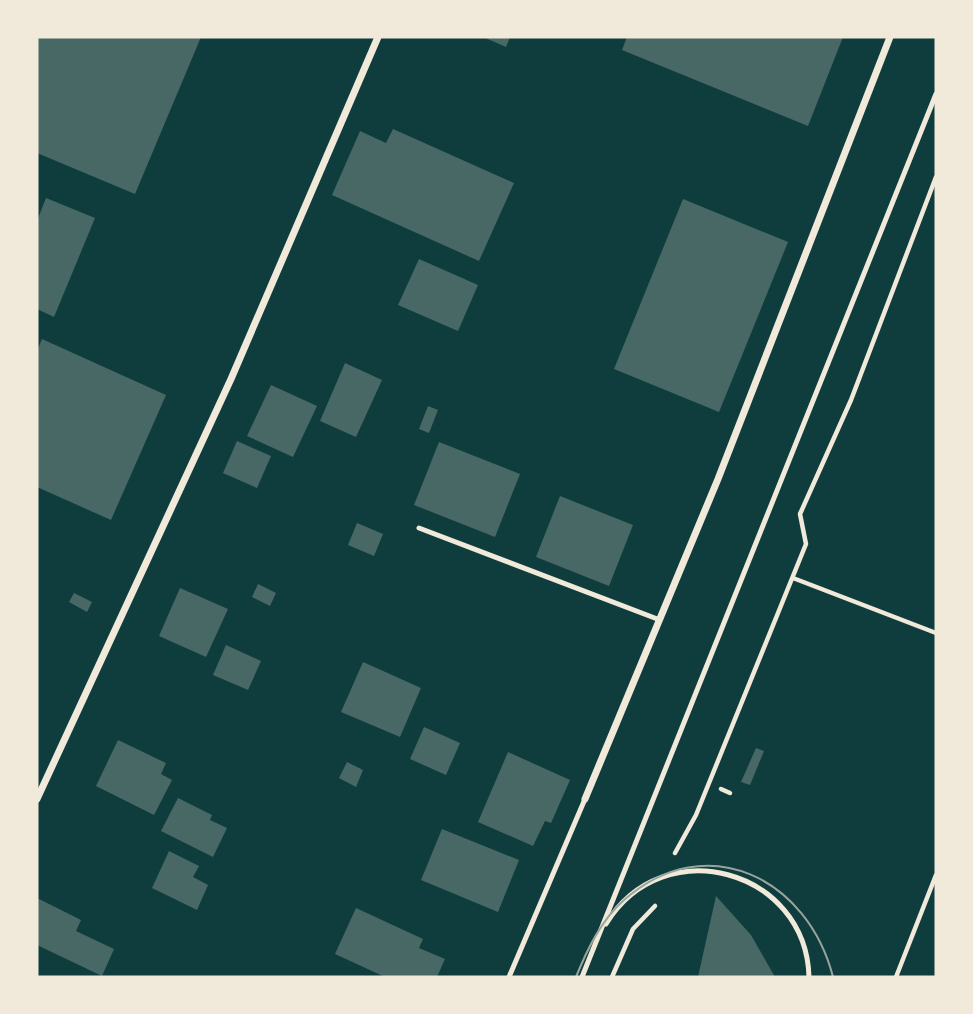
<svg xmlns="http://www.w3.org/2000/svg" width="973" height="1014" viewBox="0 0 973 1014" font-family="'Varela Round',sans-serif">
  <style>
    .building { fill: #486865 }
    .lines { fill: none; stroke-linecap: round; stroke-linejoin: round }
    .path { stroke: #f1e9da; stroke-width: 4.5 }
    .service { stroke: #f1e9da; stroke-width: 5 }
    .minor { stroke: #f1e9da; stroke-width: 7 }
    .tram { stroke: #97a49c; stroke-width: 2 }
  </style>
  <rect width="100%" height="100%" fill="#0f3d3e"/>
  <g class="building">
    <polygon points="37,37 201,37 135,194 37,153"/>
    <polygon points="483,37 510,37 506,47"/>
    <polygon points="627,37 843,37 808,126 622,50"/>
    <polygon points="393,129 514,183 479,261 332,195 360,131 386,143"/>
    <polygon points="46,198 95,218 54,317 37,309 37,221"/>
    <polygon points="683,199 788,242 719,412 614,369"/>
    <polygon points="419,259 478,285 458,331 398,305"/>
    <polygon points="42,339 166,395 111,520 37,487 37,351"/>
    <polygon points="345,363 382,380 356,437 320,421"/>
    <polygon points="271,385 317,406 293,457 247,436"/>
    <polygon points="428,406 438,410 429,433 419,429"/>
    <polygon points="237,441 271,456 257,488 223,473"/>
    <polygon points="439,442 520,474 495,537 414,505"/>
    <polygon points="560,496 633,525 609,586 536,557"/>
    <polygon points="357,523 383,534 374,556 348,545"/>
    <polygon points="258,584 276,593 270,606 252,597"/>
    <polygon points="180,588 228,609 206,657 159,636"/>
    <polygon points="74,593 92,602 87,612 69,602"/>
    <polygon points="226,645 261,661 248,690 213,675"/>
    <polygon points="363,662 421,688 400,737 341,712"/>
    <polygon points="424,727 460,743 446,775 410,759"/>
    <polygon points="118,740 166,763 161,774 172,780 154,815 96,786"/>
    <polygon points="756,748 764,751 750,785 741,782"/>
    <polygon points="508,752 570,780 551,823 545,821 533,846 478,822"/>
    <polygon points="347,762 363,770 356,787 339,778"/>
    <polygon points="178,798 212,815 210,820 227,828 213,857 161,831"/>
    <polygon points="442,829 519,860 498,912 421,880"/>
    <polygon points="169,851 199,866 193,877 208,885 197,910 152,888"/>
    <polygon points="716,896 751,935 775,977 698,977"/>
    <polygon points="37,898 81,920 76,931 114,949 102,976 37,945"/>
    <polygon points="356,908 423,939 419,948 445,959 437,977 385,977 335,954"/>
  </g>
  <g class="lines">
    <g class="path">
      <polyline points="793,578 936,633"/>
      <polyline points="721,789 730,793"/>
      <polyline points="675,853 696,815 806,544 800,514 851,400 936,177"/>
      <polyline points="612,977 633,929 655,906"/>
      <polyline points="896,977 936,875"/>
    </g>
    <g class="service">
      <polyline points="419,528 660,620"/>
      <path d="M606 924C663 830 806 869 809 977"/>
      <polyline points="509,977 585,799"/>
      <polyline points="582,977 936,94"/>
    </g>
    <g class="minor">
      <polyline points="37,799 231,379 378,37"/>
      <polyline points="585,799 718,479 890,37"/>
    </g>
    <path class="tram" d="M576 977C587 950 601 920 624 900 707 827 808 879 833 977"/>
  </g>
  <rect width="973" height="1014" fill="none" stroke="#f1e9da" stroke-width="77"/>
</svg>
